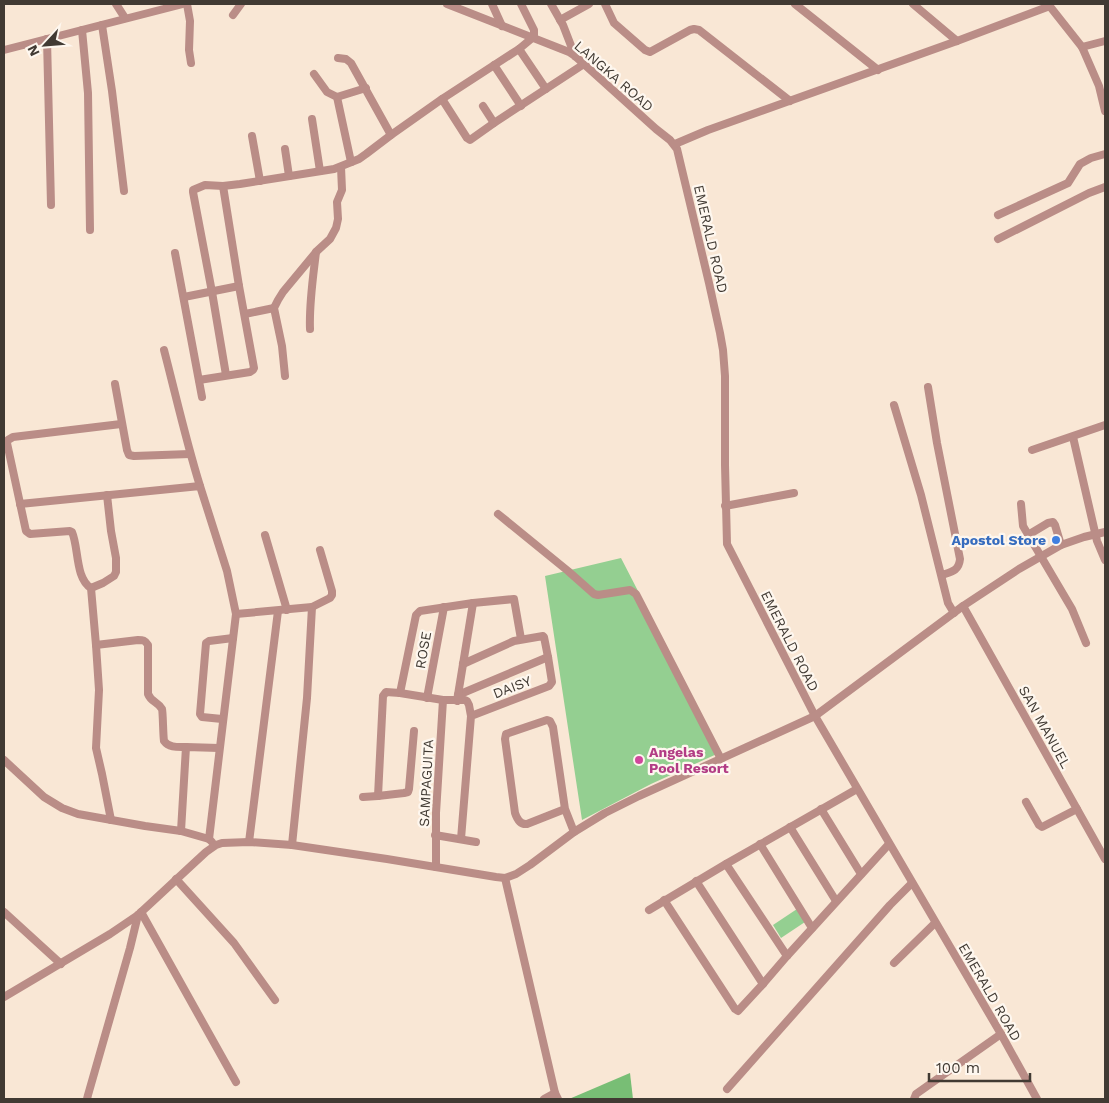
<svg xmlns="http://www.w3.org/2000/svg" width="1109" height="1103" viewBox="0 0 1109 1103" font-family="'Work Sans',sans-serif">
  <style>
    .green { fill: #94cf91 }
    .forest { fill: #78be75 }
    .lines { fill: none; stroke-linecap: round; stroke-linejoin: round }
    .minor { stroke: #ba8d87; stroke-width: 8 }
    .shop-dot { fill: #3f7fe0; stroke: #fef7ef; stroke-width: 2 }
    .hotel-dot { fill: #d1479c; stroke: #fef7ef; stroke-width: 2 }
    .labels { text-anchor: middle; dominant-baseline: central; stroke-width: 4.5; stroke-linejoin: round; paint-order: stroke }
    .street-label { font-size: 14px; fill: #413a33; stroke: #fef7ef }
    .shop-label { font-size: 14px; font-weight: bold; fill: #366cbe; stroke: #fef7ef; text-anchor: end }
    .hotel-label { font-size: 14px; font-weight: bold; fill: #b23c85; stroke: #fef7ef; text-anchor: start }
  </style>
  <rect width="100%" height="100%" fill="#f9e7d5"/>
  <g class="green">
    <polygon points="621,558 671,655 719,753 651,784 582,820 545,576"/>
    <polygon points="797,909 805,922 781,938 773,925"/>
  </g>
  <polygon class="forest" points="630,1073 633,1099 569,1099"/>
  <g class="lines">
    <g class="minor">
      <polyline points="116,4 125,18"/>
      <polyline points="187,4 190,21 189,50 191,63"/>
      <polyline points="447,4 569,52 575,56 656,129 670,140 677,149 709,283 720,333 723,350 725,376 725,465 727,544 815,716 1001,1034 1037,1099"/>
      <polyline points="492,4 502,26"/>
      <polyline points="551,4 563,25 575,56"/>
      <polyline points="605,4 614,23 645,50 650,52 690,30 694,29 699,30 790,101"/>
      <polyline points="795,4 878,70"/>
      <polyline points="913,4 957,41"/>
      <polyline points="1048,4 1082,47 1099,86 1105,111"/>
      <polyline points="233,15 241,4"/>
      <polyline points="560,20 589,4"/>
      <polyline points="102,25 112,91 124,191"/>
      <polyline points="82,30 88,93 90,230"/>
      <polyline points="47,39 51,205"/>
      <polyline points="1082,47 1105,41"/>
      <polyline points="519,49 546,89"/>
      <polyline points="4,50 183,4"/>
      <polyline points="338,58 346,59 351,63 391,135"/>
      <polyline points="494,65 521,106"/>
      <polyline points="314,74 327,92 337,97 351,162"/>
      <polyline points="337,97 366,88"/>
      <polyline points="442,99 467,138 470,140 494,123 584,64"/>
      <polyline points="483,106 494,123"/>
      <polyline points="312,119 320,171"/>
      <polyline points="252,136 260,181"/>
      <polyline points="675,144 708,130 957,41 1050,6"/>
      <polyline points="285,149 289,176"/>
      <polyline points="998,215 1068,183 1080,164 1091,158 1105,154"/>
      <polyline points="998,239 1089,193 1105,187"/>
      <polyline points="175,253 202,397"/>
      <polyline points="184,297 239,286"/>
      <polyline points="245,314 274,308"/>
      <path d="M310 329C309 303 313 278 316 252"/>
      <path d="M164 350C176 396 186 441 200 486"/>
      <polyline points="226,375 212,292 193,192 193,190 205,185 223,186 240,184 334,169 359,159 366,154 391,135 442,99 519,49 531,39 534,35 534,30 521,4"/>
      <polyline points="285,376 282,346 274,308 278,300 283,292 317,251 330,239 336,228 338,219 337,202 342,190 341,167"/>
      <polyline points="199,380 250,372 253,370 254,368 239,286 223,186"/>
      <polyline points="115,384 127,450 129,455 134,456 190,454"/>
      <path d="M928 387 937 443 960 559C959 571 951 572 942 575"/>
      <polyline points="894,405 921,495 948,603 954,613"/>
      <polyline points="1073,437 1097,541 1105,560"/>
      <polyline points="1032,450 1105,425"/>
      <polyline points="20,504 200,486 227,571 236,614 209,839"/>
      <polyline points="1021,504 1023,526 1072,609 1086,643"/>
      <polyline points="725,506 794,493"/>
      <polyline points="498,514 568,571 594,594 598,595 630,590 636,594 721,759"/>
      <polyline points="265,535 287,610"/>
      <polyline points="1028,535 1048,523 1053,522 1055,525 1061,545"/>
      <polyline points="91,588 103,583 114,576 116,572 116,558 111,531 107,495"/>
      <polyline points="963,606 1105,859"/>
      <polyline points="236,614 312,607 330,598 332,595 332,591 320,550"/>
      <path d="M96 645 138 640C143 640 145 640 148 645V694C151 702 158 702 162 709 163 712 163 735 164 741 169 748 178 747 186 747"/>
      <polyline points="400,693 416,615 420,611 473,603 514,599 521,639"/>
      <polyline points="458,695 548,657"/>
      <polyline points="427,698 444,607"/>
      <polyline points="457,701 473,603"/>
      <polyline points="222,719 202,717 200,714 206,643 209,641 233,638"/>
      <polyline points="4,760 44,797 62,808 78,814 145,826 181,831 209,839 212,842"/>
      <polyline points="378,796 404,793 408,792 409,789 414,731"/>
      <polyline points="363,797 378,796 383,696 386,692 400,693 443,700 465,700 467,701 469,705 471,716"/>
      <polyline points="1026,802 1039,825 1042,827 1077,809"/>
      <path d="M565 809 527 824C520 825 517 819 515 813L505 739 506 734 547 720 550 721 553 727 565 809 574 832"/>
      <polyline points="821,809 861,874"/>
      <path d="M111 820 102 774 96 748 99 690 96 645 91 588C75 578 79 548 72 532L70 531 30 534 26 531 7 443 8 440 13 437 121 424"/>
      <polyline points="790,827 836,901"/>
      <polyline points="181,831 186,747 219,748"/>
      <polyline points="435,835 476,842"/>
      <polyline points="461,839 471,716 549,686 552,682 548,657 544,637 543,636 514,641 463,664"/>
      <polyline points="249,842 278,611"/>
      <polyline points="760,844 812,928"/>
      <polyline points="292,845 307,698 312,607"/>
      <polyline points="726,864 787,956"/>
      <polyline points="436,867 436,813 443,700"/>
      <polyline points="505,878 555,1093 558,1099"/>
      <polyline points="176,879 234,943 275,1000"/>
      <polyline points="696,881 763,984"/>
      <polyline points="664,900 735,1009 738,1011 763,984 787,956 889,844"/>
      <polyline points="649,910 726,864 857,789"/>
      <polyline points="4,912 61,964"/>
      <polyline points="141,912 236,1082"/>
      <polyline points="894,963 935,923"/>
      <polyline points="4,997 110,934 138,915 193,864 206,852 216,845 222,843 249,842 292,845 387,859 496,877 505,878 516,874 530,865 574,832 605,813 639,796 815,716 963,606 1019,569 1061,545 1084,537 1105,532"/>
      <polyline points="727,1089 890,905 912,883"/>
      <polyline points="87,1099 88,1095 130,948 138,915"/>
      <polyline points="544,1099 555,1093"/>
      <polyline points="914,1099 916,1094 1001,1034"/>
    </g>
  </g>
  <circle class="shop-dot" cx="1056" cy="540" r="5"/>
  <circle class="hotel-dot" cx="639" cy="760" r="5"/>
  <g class="labels">
    <g class="street-label">
      <text transform="translate(614 76) rotate(41)">LANGKA ROAD</text>
      <text transform="translate(711 239) rotate(77)">EMERALD ROAD</text>
      <text transform="translate(790 641) rotate(63)">EMERALD ROAD</text>
      <text transform="translate(423 650) rotate(-80)">ROSE</text>
      <text transform="translate(512 687) rotate(-21)">DAISY</text>
      <text transform="translate(1045 727) rotate(61)">SAN MANUEL</text>
      <text transform="translate(426 783) rotate(-87)">SAMPAGUITA</text>
      <text transform="translate(990 992) rotate(60)">EMERALD ROAD</text>
    </g>
    <g class="shop-label">
      <text x="1046" y="540">Apostol Store</text>
    </g>
    <g class="hotel-label">
      <text x="649" y="752">Angelas<tspan x="649" dy="16">Pool Resort</tspan></text>
    </g>
  </g>
  <rect width="1109" height="1103" fill="none" stroke="#413a33" stroke-width="10"/>
  <g transform="translate(45 45) rotate(244)" stroke="#fef7ef" stroke-width="4" paint-order="stroke">
  <path d="M0-4L9 19L0 12L-9 19Z" fill="#413a33"/>
  <text y="-8" font-size="14" font-weight="bold" text-anchor="middle" fill="#413a33">N</text>
  </g>
  <path d="M929 1073v8h101v-8" fill="none" stroke="#413a33" stroke-width="2.5"/>
  <text x="936" y="1073" font-size="15" fill="#413a33" stroke="#fef7ef" stroke-width="4" paint-order="stroke">100 m</text>
</svg>
